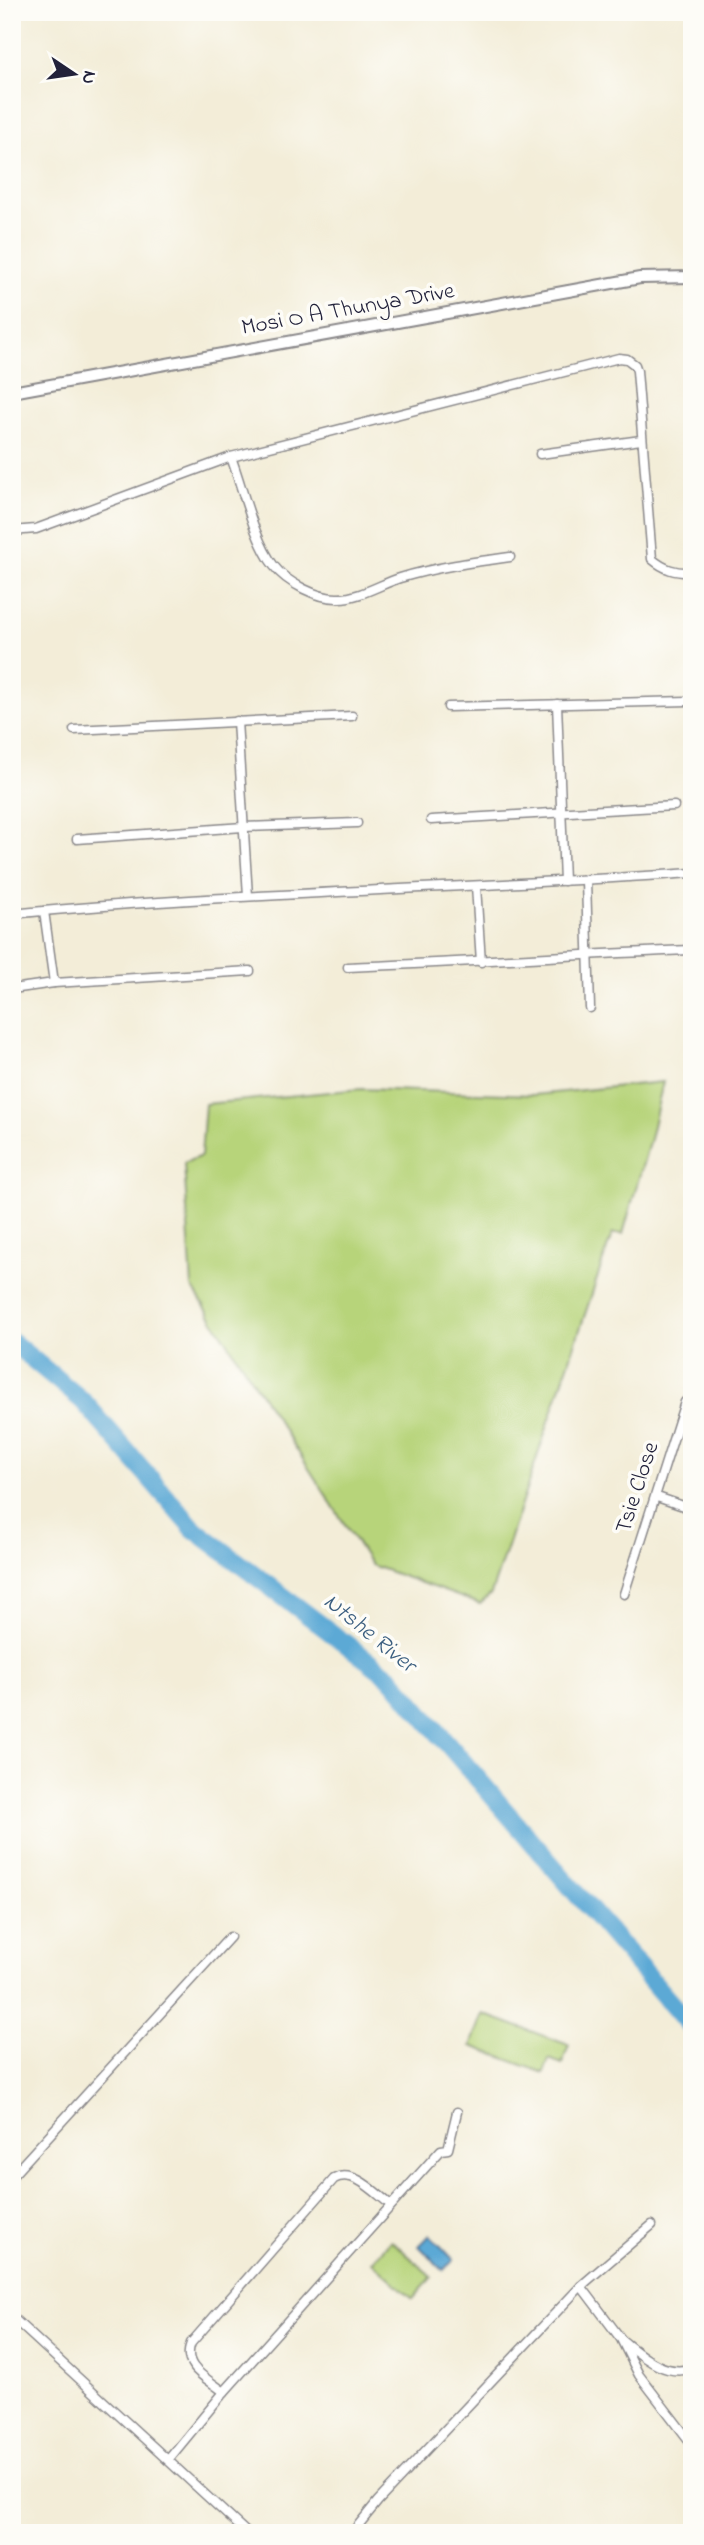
<svg xmlns="http://www.w3.org/2000/svg" width="704" height="2545" viewBox="0 0 704 2545" font-family="'Indie Flower',sans-serif">
  <style>
    .green { fill: #b7d47a; stroke: #6c7b5a; stroke-width: 2 }
    .water { fill: #5ca9d5; stroke: #3f6688; stroke-width: 2 }
    .lines { fill: none; stroke-linecap: round; stroke-linejoin: round }
    .river { stroke: #5ca9d5; stroke-width: 19 }
    .minor-casing { stroke: #8a888a; stroke-width: 11 }
    .tertiary-casing { stroke: #8a888a; stroke-width: 14 }
    .minor { stroke: #fff; stroke-width: 8 }
    .tertiary { stroke: #fff; stroke-width: 10 }
    .labels { text-anchor: middle; dominant-baseline: central; stroke-width: 7; stroke-linejoin: round; paint-order: stroke }
    .street-label { font-size: 23px; fill: #22223b; stroke: #fdfcf7 }
    .water-label { font-size: 24px; font-style: italic; fill: #3c5f80; stroke: #fdfcf7 }
  </style>
  <rect width="100%" height="100%" fill="#fdfcf7"/>
  <filter id="ink" filterUnits="userSpaceOnUse"><feTurbulence type="fractalNoise" baseFrequency=".0143" numOctaves="2"/><feDisplacementMap in="SourceGraphic" scale="14" xChannelSelector="R" yChannelSelector="G"/><feConvolveMatrix kernelMatrix="1 2 1 2 8 2 1 2 1" color-interpolation-filters="sRGB"/></filter>
  <filter id="wash" filterUnits="userSpaceOnUse"><feTurbulence type="fractalNoise" baseFrequency=".00686" numOctaves="4" result="noise"/><feDisplacementMap in="SourceGraphic" scale="28" xChannelSelector="R" yChannelSelector="G"/><feGaussianBlur stdDeviation="1.57" result="paint"/><feColorMatrix in="noise" values="0 0 0 0 0 0 0 0 0 0 0 0 0 0 0 0 0 1.4 0 .05"/><feComposite in="paint" operator="in"/></filter>
  <g filter="url(#wash)">
    <rect width="100%" height="100%" fill="#f3edd8"/>
    <g class="green">
      <polygon points="663,1082 650,1139 623,1234 612,1234 491,1594 480,1604 371,1565 192,1287 184,1163 201,1156 205,1104 361,1089 534,1095"/>
      <polygon points="483,2014 569,2045 562,2064 549,2059 544,2073 471,2046"/>
      <polygon points="391,2240 432,2277 413,2299 372,2262"/>
    </g>
    <polygon class="water" points="430,2235 454,2260 443,2270 419,2246"/>
    <g class="lines">
      <polyline class="river" points="12,1342 83,1401 194,1529 391,1678 692,2028"/>
    </g>
  </g>
  <g filter="url(#ink)">
    <g class="lines">
      <g class="minor-casing">
        <g id="minor">
          <polyline points="540,454 641,440"/>
          <path d="M231 457C243 489 254 540 274 566 287 583 318 599 339 598 359 598 381 584 400 578 436 567 473 562 510 557"/>
          <path d="M12 531 36 529 231 457 619 358 627 359 635 365 637 371 652 559C664 569 675 573 692 572"/>
          <polyline points="557,704 564,881"/>
          <polyline points="448,707 688,701"/>
          <polyline points="237,721 248,896"/>
          <polyline points="74,730 352,716"/>
          <polyline points="431,820 674,806"/>
          <polyline points="77,839 243,827 357,823"/>
          <polyline points="586,881 590,1008"/>
          <polyline points="476,886 481,962"/>
          <polyline points="44,911 54,983"/>
          <path d="M12 914C238 892 465 889 692 873"/>
          <path d="M348 967C463 963 577 954 692 950"/>
          <polyline points="12,989 54,983 250,971"/>
          <polyline points="657,1497 692,1509"/>
          <polyline points="624,1594 685,1402 692,1396"/>
          <polyline points="12,2176 230,1937"/>
          <polyline points="581,2286 621,2339 639,2375 692,2444"/>
          <polyline points="12,2317 247,2533"/>
          <path d="M623 2341C642 2356 666 2378 692 2368"/>
          <path d="M224 2392C207 2378 181 2367 191 2343L334 2179C354 2168 375 2193 391 2205"/>
          <polyline points="168,2460 224,2392 441,2150 448,2149 457,2112"/>
          <polyline points="352,2533 378,2501 581,2286 652,2225"/>
        </g>
      </g>
      <g class="tertiary-casing">
        <polyline id="tertiary" points="12,392 640,278 692,277"/>
      </g>
      <use href="#minor" class="minor"/>
      <use href="#tertiary" class="tertiary"/>
    </g>
  </g>
  <g class="labels">
    <g class="street-label">
      <text transform="translate(348 310) rotate(-10)">Mosi O A Thunya Drive</text>
      <text transform="translate(638 1488) rotate(-72)">Tsie Close</text>
    </g>
    <g class="water-label">
      <text transform="translate(369 1634) rotate(39)">Ntshe River</text>
    </g>
  </g>
  <rect width="704" height="2545" fill="none" stroke="#fdfcf7" stroke-width="42"/>
  <g transform="translate(74 74) rotate(103)" stroke="#fdfcf7" stroke-width="5" paint-order="stroke">
  <path d="M0-5L12 26L0 18L-12 26Z" fill="#22223b"/>
  <text y="-10" font-size="19" font-weight="bold" text-anchor="middle" fill="#22223b">N</text>
  </g>
</svg>
